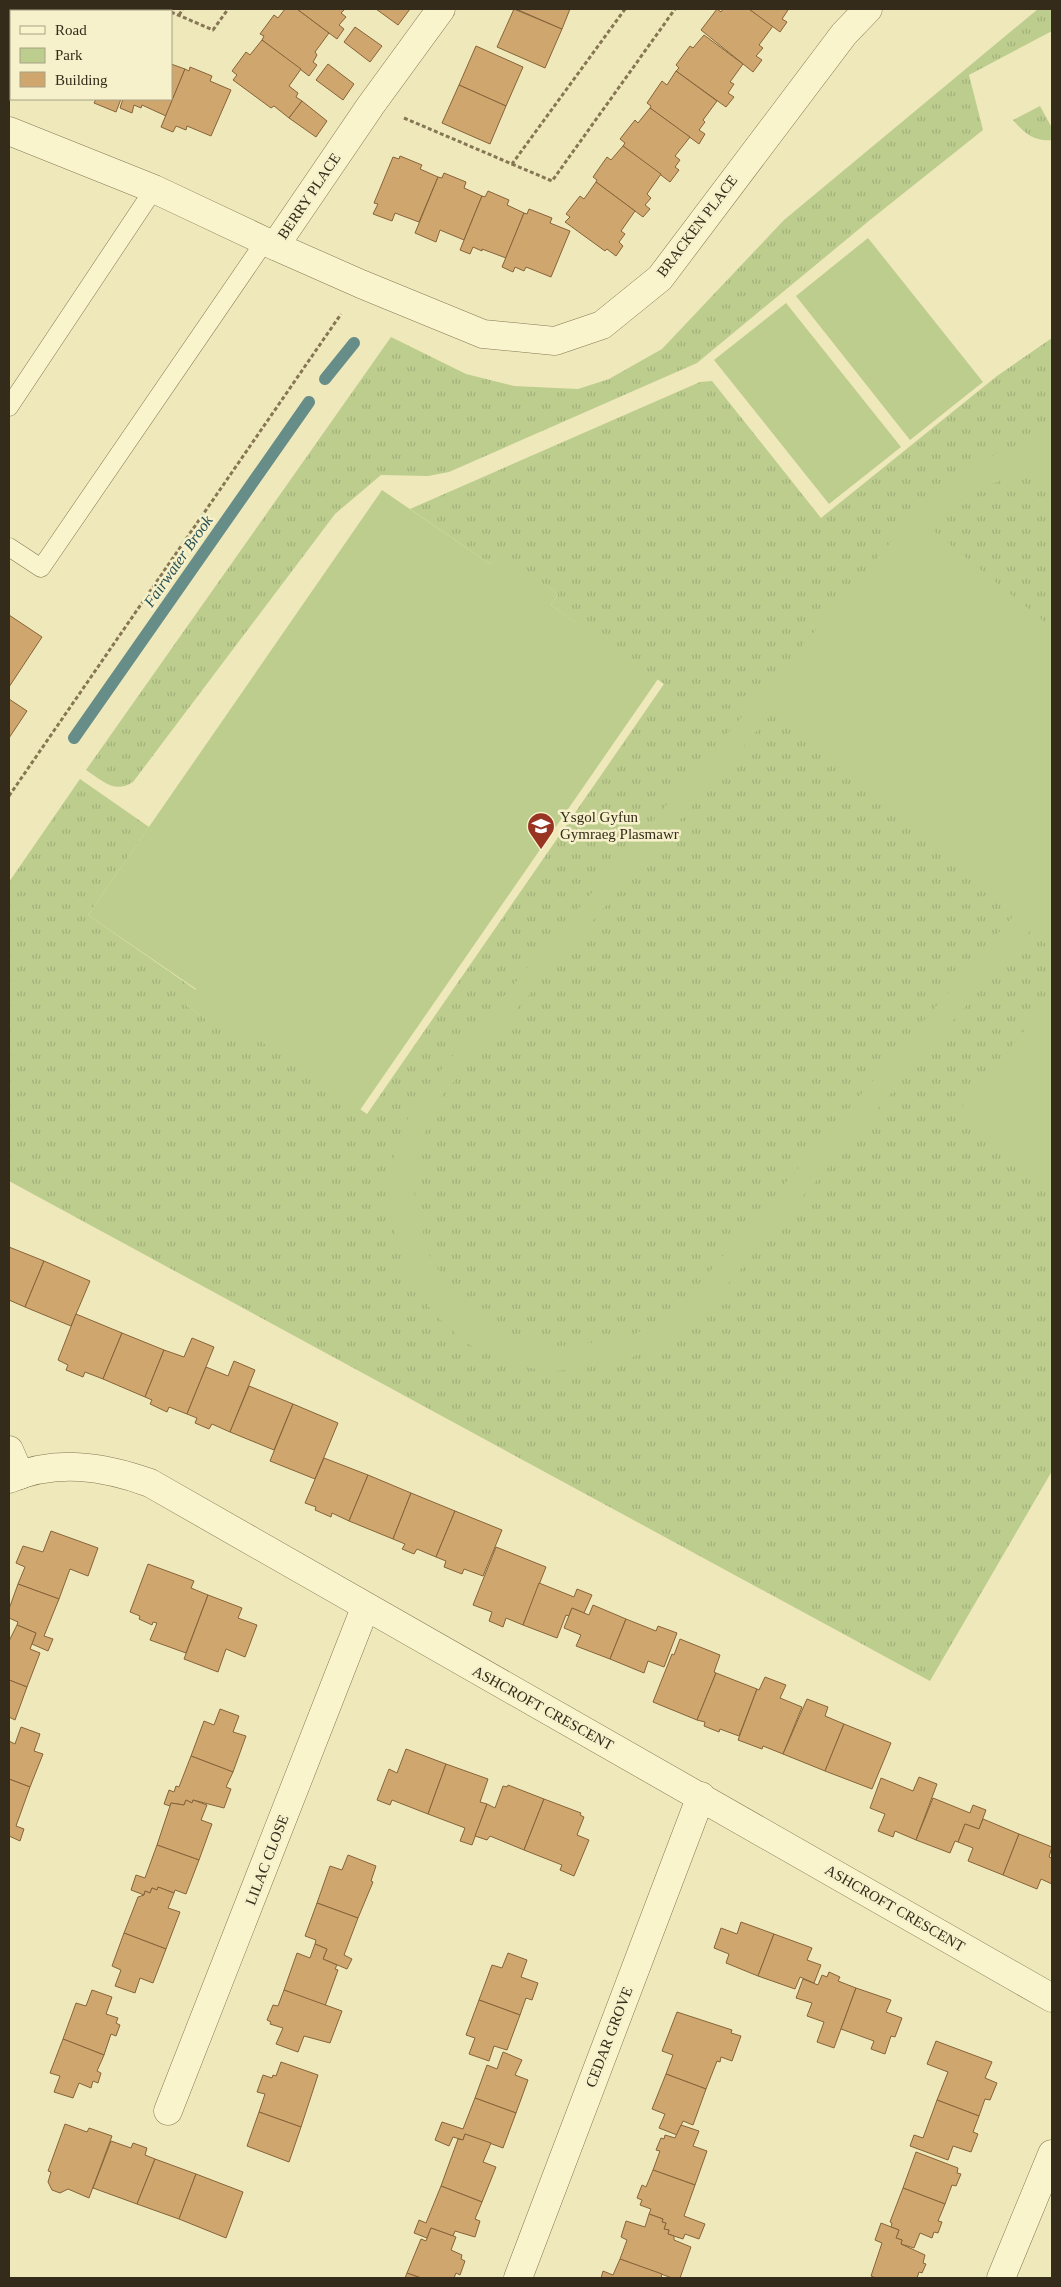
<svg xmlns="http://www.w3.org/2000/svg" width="1061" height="2287" viewBox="0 0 1061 2287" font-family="Georgia,serif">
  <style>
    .grass { fill: url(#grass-tufts) }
    .park { fill: #bccd8e; fill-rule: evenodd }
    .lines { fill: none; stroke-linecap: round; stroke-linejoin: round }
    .stream { stroke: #678d89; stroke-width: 12 }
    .building { fill: #cfa66e; stroke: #866439 }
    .service-casing { stroke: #867754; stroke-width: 19 }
    .minor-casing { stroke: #867754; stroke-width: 29 }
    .path { stroke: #867754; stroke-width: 3; stroke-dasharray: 4 2.5; stroke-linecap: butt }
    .service { stroke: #faf4cd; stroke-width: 18 }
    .minor { stroke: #faf4cd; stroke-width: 28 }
    .labels { text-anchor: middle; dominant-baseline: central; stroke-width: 5; stroke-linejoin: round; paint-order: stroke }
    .street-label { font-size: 15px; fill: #342b1a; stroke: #f6f1ca }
    .poi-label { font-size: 15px; fill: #342b1a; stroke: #f6f1ca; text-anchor: start }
    .water-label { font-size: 16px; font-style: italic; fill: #285155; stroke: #f6f1ca }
  </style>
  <defs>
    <pattern id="grass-tufts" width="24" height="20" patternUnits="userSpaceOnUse" patternTransform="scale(1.25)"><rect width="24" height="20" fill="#bccd8e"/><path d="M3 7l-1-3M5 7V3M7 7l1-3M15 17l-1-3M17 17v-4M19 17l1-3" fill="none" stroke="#a2b07a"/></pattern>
  </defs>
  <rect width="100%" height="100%" fill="#efe8ba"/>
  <g class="grass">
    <path d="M1038 9H1052V31L969 75 983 130 870 220 697 363 449 472 428 476 381 475 335 514 133 782C114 794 103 781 86 770L391 337 466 374 514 386 578 389 609 379 662 349 784 220Z"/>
    <path d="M1040 106 1052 128V140C1035 142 1024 133 1013 120Z"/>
    <polygon points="1052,338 1052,1471 930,1681 9,1181 9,882 80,779 149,827 88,915 196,990 186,1005 248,1048 256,1037 367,1114 664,684 551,605 558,594 498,553 490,564 410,509 700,382 712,381 821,518 997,376"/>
  </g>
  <g class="park">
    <polygon points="868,238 983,382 910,440 796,296"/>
    <polygon points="786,303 901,447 829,504 714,360"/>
    <path d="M1052 436V472C1007 471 960 494 931 529L1052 628V949L1030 931 715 1299 665 1341 620 1363 549 1372 505 1362 466 1343 434 1314 406 1273 388 1210 394 1153 416 1099 930 496 970 467 1005 449ZM774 711 1013 916 693 1291 665 1319 624 1339 560 1346 520 1338 485 1320 455 1294 430 1257 414 1200 419 1148 439 1099Z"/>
    <polygon points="382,490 490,564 498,552 558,594 551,605 658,679 360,1110 256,1038 248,1049 186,1005 196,989 88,915"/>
    <polygon points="1052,997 1052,1193 956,1114"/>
  </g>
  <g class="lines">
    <g class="stream">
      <polyline points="325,379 354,343"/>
      <polyline points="74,738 309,402"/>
    </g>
  </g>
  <g class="building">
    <polygon points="285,9 297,9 329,33 315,52 317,55 313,62 317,65 309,76 262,40 264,36 260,34 274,15 278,18"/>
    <polygon points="297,9 345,9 341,13 346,17 339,25 344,29 337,39"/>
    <polygon points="376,9 410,9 398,25"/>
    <polygon points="514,9 562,29 545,68 497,47"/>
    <polygon points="516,9 570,9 562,29"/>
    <polygon points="717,9 721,12 723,9 749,9 773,26 759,45 763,48 756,56 762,60 753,72 701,30"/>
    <polygon points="749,9 787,9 788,10 782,19 787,22 780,32"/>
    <polygon points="355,27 382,46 370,62 344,42"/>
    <polygon points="704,35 743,64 730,82 734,84 728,93 734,97 726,107 676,71 679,68 676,65 690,46 693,48"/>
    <polygon points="262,40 301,69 289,86 298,93 296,97 302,101 289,118 274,106 271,108 233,80 237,75 232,71 246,52 250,55"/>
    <polygon points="476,46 523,67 506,106 459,85"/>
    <polygon points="171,64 185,69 166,116 142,105 141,108 134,105 132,113 120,108 123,99 171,99"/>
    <polygon points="328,64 354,84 343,100 316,80"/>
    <polygon points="190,67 212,76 210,81 231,90 211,136 187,126 186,130 176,126 173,132 161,127 185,69 189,71"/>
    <polygon points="676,71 717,101 703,120 705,122 699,130 705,134 699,144 650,108 651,106 647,103 662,81 667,85"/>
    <polygon points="459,85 506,106 490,144 442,123"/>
    <polygon points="96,99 121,99 116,112 94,103"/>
    <polygon points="302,101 327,121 316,137 289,118"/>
    <polygon points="650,108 690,137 675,156 680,160 675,167 679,170 670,182 623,146 625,143 620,139 635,120 638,123"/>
    <polygon points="623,146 661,174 647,194 651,198 645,205 650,209 643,217 596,182 597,180 593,177 607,157 611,160"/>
    <polygon points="400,156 422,165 420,169 438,177 419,222 395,213 392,221 373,214 378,204 374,203 393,157 399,159"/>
    <polygon points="444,173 466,182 464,188 482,196 464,240 440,230 436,242 415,233 438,177 442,178"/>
    <polygon points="596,182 635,211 621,231 625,234 619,242 623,246 616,256 607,249 605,251 565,222 570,217 566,214 580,196 584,199"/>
    <polygon points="488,191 509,200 507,205 524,213 506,258 482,249 482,251 473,247 470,254 460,250 482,196 485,197"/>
    <polygon points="529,209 552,218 550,223 570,231 551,277 526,267 524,271 515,267 513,272 502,267 524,213 527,214"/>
    <polygon points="9,615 42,637 9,687"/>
    <polygon points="9,699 27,711 9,738"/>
    <polygon points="9,1247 44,1261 25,1307 9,1300"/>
    <polygon points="44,1261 90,1281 71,1326 25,1307"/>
    <polygon points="76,1314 122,1333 103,1379 85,1372 83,1377 66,1370 68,1365 58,1360"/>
    <polygon points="122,1333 164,1350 145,1397 103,1379"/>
    <polygon points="192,1338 214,1347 187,1414 169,1407 167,1412 150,1404 152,1400 145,1397 164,1350 184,1357"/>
    <polygon points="234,1361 255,1370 230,1432 212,1424 209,1429 195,1423 197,1418 187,1414 206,1367 228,1376"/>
    <polygon points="249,1386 293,1404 274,1450 230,1432"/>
    <polygon points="293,1404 338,1423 315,1479 270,1461"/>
    <polygon points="324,1458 368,1475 349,1521 332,1513 331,1517 315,1510 316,1507 305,1503"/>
    <polygon points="368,1475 411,1493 393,1539 349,1521"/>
    <polygon points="411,1493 455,1511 436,1557 417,1549 414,1554 402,1549 405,1544 393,1539"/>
    <polygon points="455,1511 502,1530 483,1576 464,1569 462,1574 444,1567 446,1561 436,1557"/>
    <polygon points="51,1531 98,1548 88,1576 70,1569 59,1599 18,1584 25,1567 16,1563 23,1546 43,1552"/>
    <polygon points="496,1547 546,1567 523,1625 506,1618 503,1627 489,1621 492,1612 473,1605"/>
    <polygon points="148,1564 194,1581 191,1588 208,1595 186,1653 150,1640 157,1623 153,1622 152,1625 139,1619 140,1616 130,1612"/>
    <polygon points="539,1583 574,1597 577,1589 592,1595 584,1613 572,1608 569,1616 566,1615 557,1638 523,1625"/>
    <polygon points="18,1584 59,1599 44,1636 53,1639 48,1651 32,1644 36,1633 17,1625 18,1622 9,1618 9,1609"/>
    <polygon points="208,1595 242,1608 238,1618 257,1625 245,1657 226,1649 218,1672 184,1659"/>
    <polygon points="593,1605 626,1619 610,1659 576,1646 581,1635 564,1628 572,1608 589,1615"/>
    <polygon points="626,1619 656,1631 658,1626 677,1633 664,1667 648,1661 644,1673 610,1659"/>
    <polygon points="17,1625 36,1633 30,1649 40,1653 27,1687 9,1680 9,1641"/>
    <polygon points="680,1639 720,1655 714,1672 716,1673 697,1720 653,1702 672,1654 674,1655"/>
    <polygon points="716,1673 757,1689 739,1736 720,1729 719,1732 704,1726 705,1722 697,1720"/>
    <polygon points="765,1677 786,1685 780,1698 802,1707 783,1754 763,1746 762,1749 738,1740 757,1689 759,1690"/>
    <polygon points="9,1680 27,1687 15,1720 9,1717"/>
    <polygon points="807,1699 828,1707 825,1716 844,1724 825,1771 783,1754"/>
    <polygon points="220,1709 239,1716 233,1732 246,1736 233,1772 191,1756 204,1721 214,1725"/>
    <polygon points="844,1724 891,1743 872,1789 825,1771"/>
    <polygon points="21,1727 40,1734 34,1751 43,1754 30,1787 9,1779 9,1741 15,1744"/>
    <polygon points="406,1749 446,1764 428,1814 392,1800 390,1805 377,1800 389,1769 397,1773"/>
    <polygon points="191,1756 233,1772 226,1787 231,1789 224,1808 193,1800 192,1803 186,1800 184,1805 171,1803 170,1806 164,1804 169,1790 174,1792 176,1786 179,1787"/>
    <polygon points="446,1764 488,1779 480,1802 487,1804 472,1845 460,1841 465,1828 428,1814"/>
    <polygon points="919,1777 937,1784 916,1840 895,1831 893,1837 878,1831 885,1814 870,1808 881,1778 913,1791"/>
    <polygon points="9,1779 30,1787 16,1826 24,1829 20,1841 9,1836"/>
    <polygon points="508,1785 544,1799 524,1850 490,1836 487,1840 475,1836 487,1804 495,1808 503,1786 507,1787"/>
    <polygon points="933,1798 970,1813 973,1805 986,1810 979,1829 965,1824 958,1842 955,1841 950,1853 916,1840"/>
    <polygon points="544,1799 581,1813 580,1815 584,1817 577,1835 589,1840 574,1876 560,1870 562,1865 524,1850"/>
    <polygon points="186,1800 192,1803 193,1800 207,1805 201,1820 212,1824 199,1860 157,1845 171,1803 184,1805"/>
    <polygon points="983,1819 1019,1834 1003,1875 968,1861 973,1848 958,1842 965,1824 979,1829"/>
    <polygon points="1019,1834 1052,1847 1049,1857 1052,1858 1052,1884 1041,1879 1037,1889 1003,1875"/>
    <polygon points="157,1845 199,1860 186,1894 175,1890 174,1893 158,1887 157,1890 152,1888 150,1893 145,1891 144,1895 131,1890 136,1875 145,1878"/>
    <polygon points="348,1855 376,1866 371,1881 373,1882 358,1918 317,1903 330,1866 342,1870"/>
    <polygon points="158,1887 174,1893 168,1908 180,1912 166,1949 124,1933 138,1897 144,1895 145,1891 150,1893 152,1888 157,1890"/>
    <polygon points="317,1903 358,1918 344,1955 352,1959 347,1969 323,1959 327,1949 315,1944 316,1940 305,1936"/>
    <polygon points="741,1922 774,1934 758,1976 726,1963 729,1954 714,1948 721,1928 737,1934"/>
    <polygon points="124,1933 166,1949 153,1983 140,1978 135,1993 115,1986 121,1970 112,1966"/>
    <polygon points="774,1934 812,1948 807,1960 821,1965 814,1983 800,1977 795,1989 758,1976"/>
    <polygon points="315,1944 327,1949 323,1959 337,1965 335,1969 338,1970 325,2006 284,1990 297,1953 310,1958"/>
    <polygon points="508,1953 527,1960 521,1977 538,1983 532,2000 526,1998 520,2015 479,2000 492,1965 502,1968"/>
    <polygon points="829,1972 840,1977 838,1981 856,1988 834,2048 817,2042 824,2022 807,2016 812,2003 796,1998 803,1979 818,1985 822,1975 827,1977"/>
    <polygon points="856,1988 891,2000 886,2012 902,2018 895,2037 891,2036 885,2054 871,2049 874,2041 841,2029"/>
    <polygon points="92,1990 112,1997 106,2014 118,2018 116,2023 120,2025 116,2036 111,2034 104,2055 63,2039 76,2003 86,2006"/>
    <polygon points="284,1990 342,2011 330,2043 304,2036 298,2052 276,2044 283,2028 270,2024 271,2022 267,2020 273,2005 278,2006"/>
    <polygon points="479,2000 520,2015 507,2050 494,2046 489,2061 469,2054 475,2038 466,2035"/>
    <polygon points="677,2012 732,2030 731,2033 741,2036 732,2061 721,2057 720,2062 717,2061 706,2089 666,2074 673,2055 662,2051"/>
    <polygon points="63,2039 104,2055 97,2071 101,2073 98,2083 93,2081 91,2088 79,2083 73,2098 54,2092 60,2076 50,2073"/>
    <polygon points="936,2041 992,2062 985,2078 997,2083 990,2100 985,2099 979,2116 937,2100 948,2072 927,2064"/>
    <polygon points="503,2052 522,2060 515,2075 528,2080 516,2113 475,2098 487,2065 497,2069"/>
    <polygon points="281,2062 318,2075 301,2127 259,2112 265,2094 257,2092 263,2075 272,2078 273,2075 276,2076"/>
    <polygon points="666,2074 706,2089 693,2125 683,2121 677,2135 659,2128 665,2114 652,2109"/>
    <polygon points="475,2098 516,2113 503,2148 465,2134 463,2140 453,2137 449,2146 435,2140 442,2122 463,2129"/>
    <polygon points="937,2100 979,2116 973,2132 978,2134 971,2152 953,2146 948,2160 910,2146 914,2135 923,2138"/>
    <polygon points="259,2112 301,2127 289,2162 247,2146"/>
    <polygon points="65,2124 87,2132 89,2128 112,2136 89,2198 68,2189 60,2193 52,2190 48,2182 51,2172 48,2171"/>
    <polygon points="681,2125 699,2131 693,2146 707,2151 695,2185 653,2170 660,2151 656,2150 661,2138 664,2139 665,2135 675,2138"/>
    <polygon points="465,2134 491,2143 483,2162 496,2167 482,2202 441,2186 458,2139 463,2140"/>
    <polygon points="111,2141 131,2148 133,2143 147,2148 145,2155 155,2159 137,2204 93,2188"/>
    <polygon points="916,2152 958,2168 957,2173 961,2174 956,2186 952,2185 945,2204 903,2188"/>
    <polygon points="155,2159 196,2174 179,2219 137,2204"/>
    <polygon points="653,2170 695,2185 684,2216 705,2224 699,2239 685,2234 683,2239 668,2234 669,2230 664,2229 666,2223 662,2222 663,2219 649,2214 651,2209 640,2205 642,2200 637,2198 642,2185 646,2187"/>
    <polygon points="196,2174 243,2192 226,2238 179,2219"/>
    <polygon points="441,2186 482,2202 475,2219 480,2221 475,2237 455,2231 453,2236 431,2228 427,2238 414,2233 419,2220 426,2223"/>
    <polygon points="903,2188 945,2204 938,2221 942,2222 938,2233 934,2232 932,2238 920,2233 914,2248 901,2244 902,2240 896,2238 899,2230 891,2227 892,2223 890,2222"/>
    <polygon points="649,2214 663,2219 662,2222 666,2223 664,2229 669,2230 668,2234 674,2236 674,2240 691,2247 680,2278 672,2278 620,2259 627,2240 621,2237 626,2221 645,2227"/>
    <polygon points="881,2223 899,2230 896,2238 902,2240 901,2244 925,2255 923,2263 926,2264 922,2273 919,2272 917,2278 876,2278 871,2276 882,2243 875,2240"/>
    <polygon points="431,2228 456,2237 451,2250 462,2255 461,2259 465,2261 460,2275 456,2273 454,2278 421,2278 407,2273 421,2239 426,2241"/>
    <polygon points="620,2259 662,2274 661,2278 601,2278 603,2271 613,2275"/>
    <polygon points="407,2273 421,2278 405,2278"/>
  </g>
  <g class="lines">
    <g class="service-casing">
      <g id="service">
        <polyline points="9,407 154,189"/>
        <polyline points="9,547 41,568 265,241"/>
      </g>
    </g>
    <g class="minor-casing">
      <g id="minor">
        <polyline points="9,131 154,189 275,246 371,105 441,9"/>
        <polyline points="275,246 361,284 483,334 555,341 602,325 660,278 844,34 868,9"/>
        <polyline points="9,1450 20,1475"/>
        <path d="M9 1479C56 1459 103 1466 150 1483L1052 1998"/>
        <polyline points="168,2111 365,1608"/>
        <polyline points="518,2278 701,1796"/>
        <polyline points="1001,2278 1052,2154"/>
      </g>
    </g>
    <g class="path">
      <polyline points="163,9 169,11"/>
      <polyline points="171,12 213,30 228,9"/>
      <polyline points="179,15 183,9"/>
      <polyline points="404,118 512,164 625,9"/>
      <polyline points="512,164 552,181 675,9"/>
      <polyline points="9,796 341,314"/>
    </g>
    <use href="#service" class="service"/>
    <use href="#minor" class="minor"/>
  </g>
  <defs>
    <g id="school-pin" transform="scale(1.4375)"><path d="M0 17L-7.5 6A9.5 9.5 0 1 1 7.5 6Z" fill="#973422" stroke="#f6f1ca"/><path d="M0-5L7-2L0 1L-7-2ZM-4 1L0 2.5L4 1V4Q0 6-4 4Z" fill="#fff"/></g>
  </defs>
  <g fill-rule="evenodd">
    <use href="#school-pin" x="541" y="826"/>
  </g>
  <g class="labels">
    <g class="street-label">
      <text transform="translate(309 196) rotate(-56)">BERRY PLACE</text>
      <text transform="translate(697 226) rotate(-53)">BRACKEN PLACE</text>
      <text transform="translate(543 1708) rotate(29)">ASHCROFT CRESCENT</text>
      <text transform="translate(267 1860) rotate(-69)">LILAC CLOSE</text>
      <text transform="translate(895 1908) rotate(30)">ASHCROFT CRESCENT</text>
      <text transform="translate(609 2037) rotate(-69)">CEDAR GROVE</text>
    </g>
    <g class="poi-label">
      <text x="560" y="817">Ysgol Gyfun<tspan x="560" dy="17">Gymraeg Plasmawr</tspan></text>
    </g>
    <g class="water-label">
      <text transform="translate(178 561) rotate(-55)">Fairwater Brook</text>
    </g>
  </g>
  <rect width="1061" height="2287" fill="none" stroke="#342b1a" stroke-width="20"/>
  <rect x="10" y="10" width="162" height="90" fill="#f6f1ca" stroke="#a8a284"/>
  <rect x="20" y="26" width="25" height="8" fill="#faf4cd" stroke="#a8a284"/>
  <text x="55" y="35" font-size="15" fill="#342b1a">Road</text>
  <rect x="20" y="48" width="25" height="15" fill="#bccd8e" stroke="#a8a284"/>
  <text x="55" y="60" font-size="15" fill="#342b1a">Park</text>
  <rect x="20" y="72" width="25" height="15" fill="#cfa66e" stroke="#a8a284"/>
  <text x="55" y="85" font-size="15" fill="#342b1a">Building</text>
</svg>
